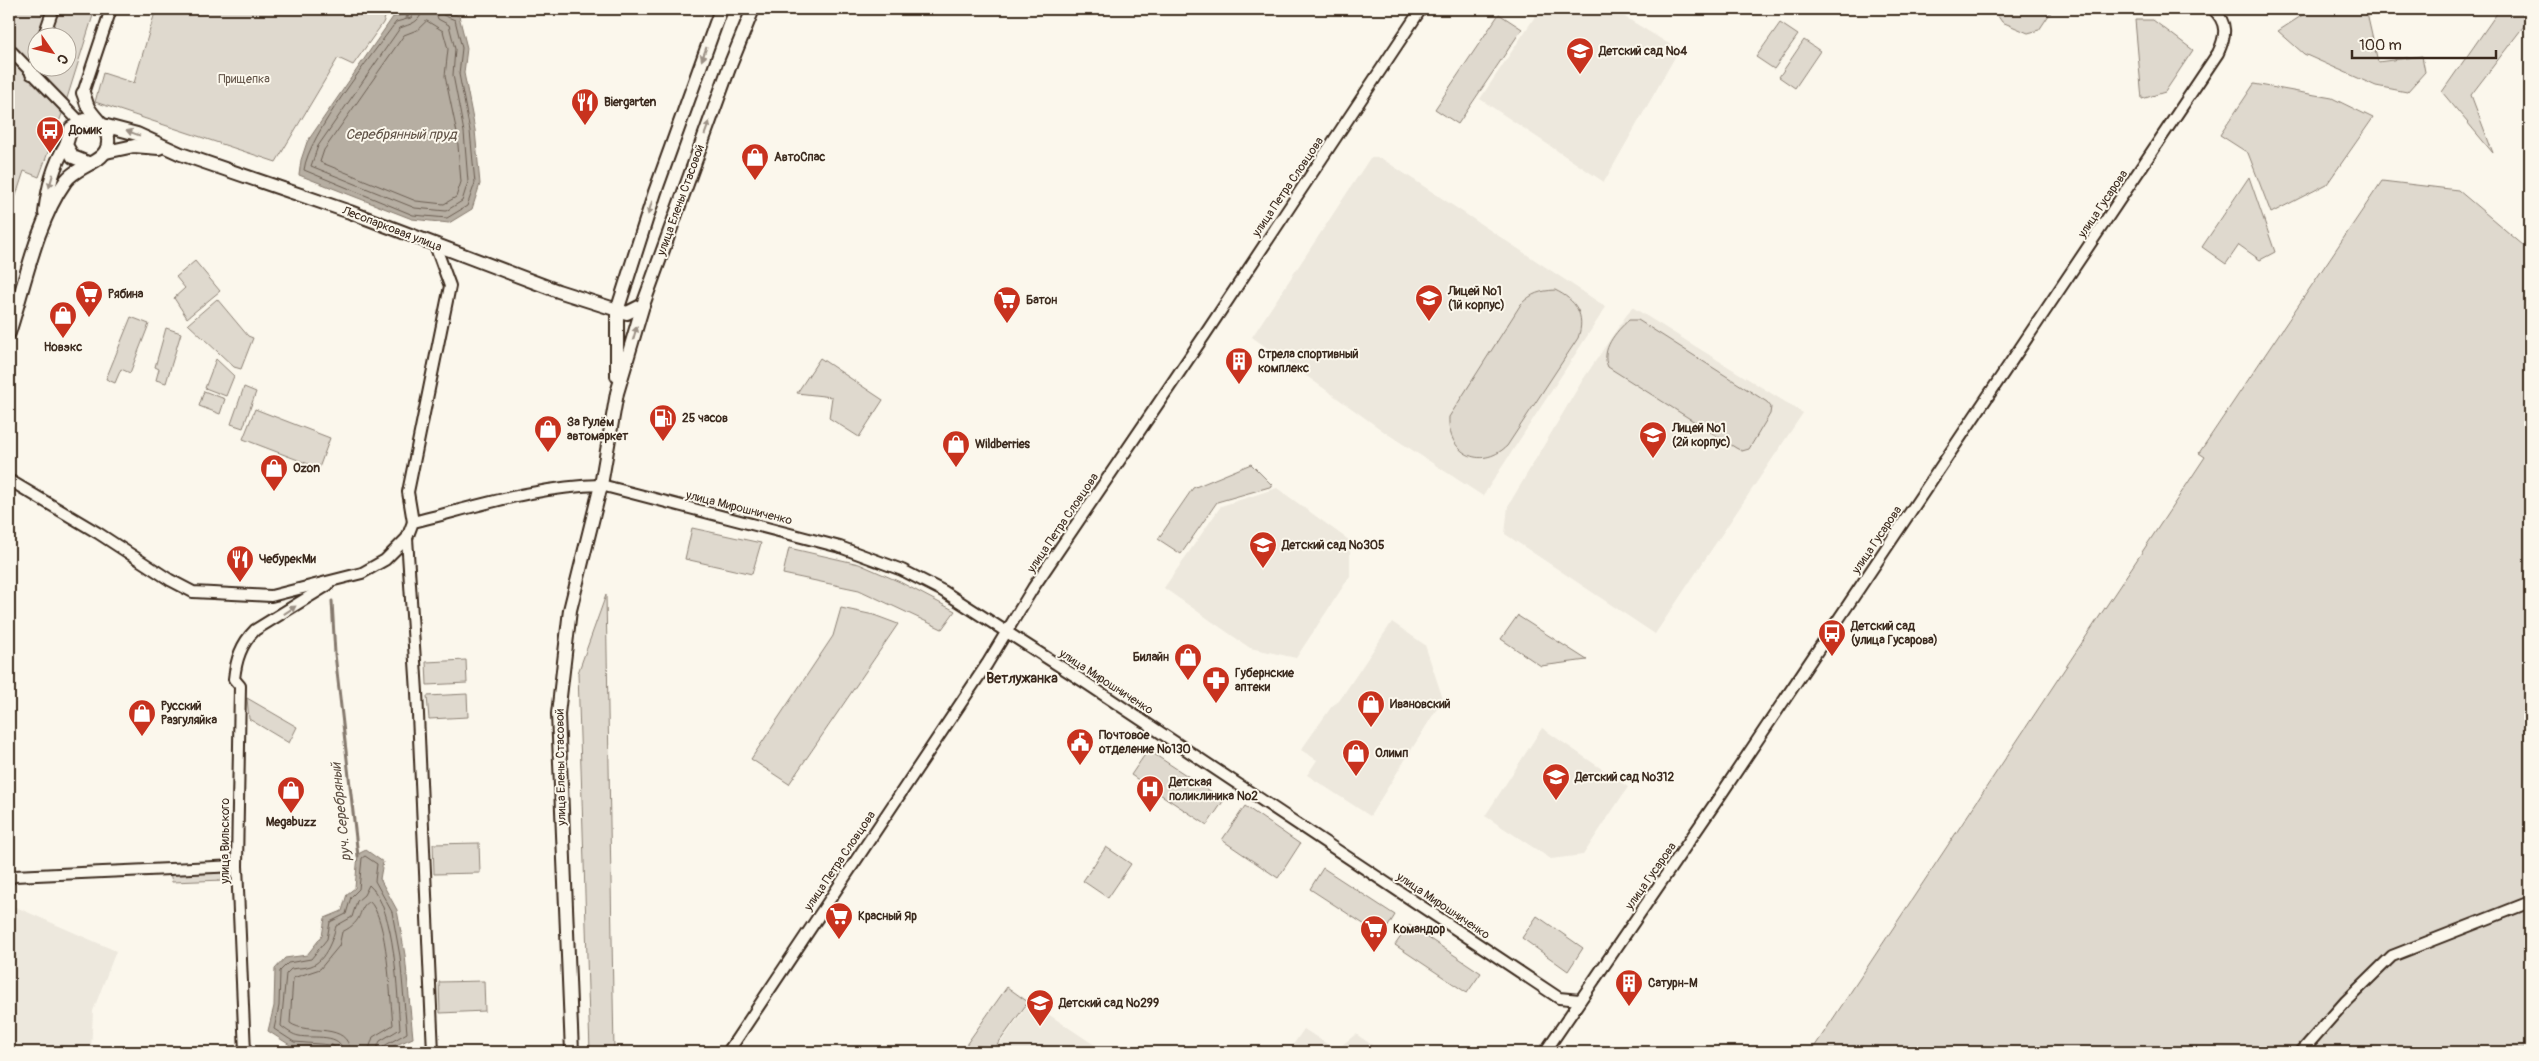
<svg xmlns="http://www.w3.org/2000/svg" width="2539" height="1061" viewBox="0 0 2539 1061" font-family="Pangolin,sans-serif">
  <style>
    .built { fill: #ede8dd }
    .green { fill: #dfd9ce; stroke: #8d8276; fill-rule: evenodd }
    .water { fill: #b6aea2; stroke: #85796d }
    .lines { fill: none; stroke-linecap: round; stroke-linejoin: round }
    .shore { stroke: #6c5f53; stroke-width: 1 }
    .stream { stroke: #85796d; stroke-width: 3 }
    .minor-casing { stroke: #3b2a1e; stroke-width: 14 }
    .major-casing { stroke: #3b2a1e; stroke-width: 16 }
    .minor { stroke: #fbf7ec; stroke-width: 10 }
    .major { stroke: #fbf7ec; stroke-width: 12 }
    .oneway { fill: #9b9085 }
    .labels { text-anchor: middle; dominant-baseline: central; stroke-width: 4; stroke-linejoin: round; paint-order: stroke }
    .poi-label { font-size: 12px; font-weight: bold; fill: #3b2a1e; stroke: #fbf7ec; text-anchor: start }
    .park-label { font-size: 12px; fill: #64564a; stroke: #fbf7ec }
    .street-label { font-size: 12px; fill: #3b2a1e; stroke: #fbf7ec }
    .water-label { font-size: 14px; font-style: italic; fill: #605246; stroke: #fbf7ec }
    .neighbourhood-label { font-size: 14px; font-weight: bold; fill: #3b2a1e; stroke: #fbf7ec }
  </style>
  <rect width="100%" height="100%" fill="#fbf7ec"/>
  <filter id="ink" filterUnits="userSpaceOnUse"><feTurbulence type="fractalNoise" baseFrequency=".02" numOctaves="2"/><feDisplacementMap in="SourceGraphic" scale="10" xChannelSelector="R" yChannelSelector="G"/><feConvolveMatrix kernelMatrix="1 2 1 2 8 2 1 2 1" color-interpolation-filters="sRGB"/></filter>
  <g filter="url(#ink)">
    <g class="built">
      <polygon points="1540,9 1612,9 1679,50 1604,182 1480,99"/>
      <polygon points="1370,158 1381,158 1606,307 1483,496 1386,433 1252,337"/>
      <polygon points="1632,307 1803,413 1655,634 1505,534 1508,506 1582,381"/>
      <polygon points="1277,488 1350,541 1350,576 1296,658 1250,648 1164,588 1221,506"/>
      <polygon points="1392,622 1425,645 1443,699 1370,816 1307,775 1317,760 1301,750 1332,706 1339,701"/>
      <polygon points="1542,728 1628,787 1583,855 1551,859 1485,816"/>
      <polygon points="9,904 116,951 93,1011 91,1052 9,1052"/>
      <polygon points="1030,1002 1105,1052 994,1052"/>
      <polygon points="1304,1029 1336,1050 1356,1034 1382,1052 1288,1052"/>
    </g>
    <g class="green">
      <path d="M9 9H95L63 111 39 177 24 171 9 217ZM38 38H68V68H38Z"/>
      <polygon points="156,9 388,9 383,23 353,65 338,58 276,162 95,102 103,73 134,83"/>
      <polygon points="1993,9 2053,9 2039,30 2028,33 2002,22"/>
      <polygon points="2312,9 2366,9 2378,62 2422,56 2425,72 2407,92 2376,86 2304,54 2278,31"/>
      <polygon points="2500,9 2530,9 2530,18 2471,95 2493,153 2442,92"/>
      <polygon points="1499,14 1522,29 1458,124 1435,109"/>
      <polygon points="2135,20 2153,20 2193,50 2165,92 2142,99"/>
      <polygon points="1780,23 1798,35 1774,69 1756,57"/>
      <polygon points="1804,40 1820,51 1795,88 1779,77"/>
      <polygon points="2254,84 2332,98 2373,118 2327,184 2271,213 2248,153 2220,135"/>
      <polygon points="2249,177 2275,252 2260,260 2239,245 2226,264 2202,247"/>
      <polygon points="2382,181 2458,190 2530,251 2530,1052 1811,1052 2205,457 2199,453"/>
      <polygon points="195,261 220,291 187,318 174,298 185,288 176,277"/>
      <path d="M1555 290C1576 300 1586 315 1578 338L1507 446C1480 471 1447 453 1449 417L1521 304C1532 293 1540 291 1555 290Z"/>
      <polygon points="217,299 248,336 253,338 241,369 234,367 188,324"/>
      <polygon points="131,317 149,324 130,373 121,369 115,383 106,379"/>
      <path d="M1629 320H1638L1767 402 1771 407 1770 414 1749 449 1742 451 1736 448 1608 367C1600 350 1616 331 1629 320Z"/>
      <polygon points="166,328 181,333 166,383 156,380 159,369 155,367"/>
      <polygon points="820,358 883,400 859,437 829,418 832,397 797,393"/>
      <polygon points="216,359 234,376 226,396 205,388"/>
      <polygon points="244,387 256,392 243,428 231,424"/>
      <polygon points="204,391 225,399 220,414 199,406"/>
      <polygon points="255,409 330,438 319,468 243,439"/>
      <polygon points="1251,464 1273,486 1217,502 1181,554 1158,539 1193,488"/>
      <polygon points="692,528 761,543 752,574 685,559"/>
      <polygon points="789,548 859,564 900,582 955,611 942,629 859,590 783,574"/>
      <polygon points="606,595 614,1052 590,1052 578,673"/>
      <polygon points="841,608 874,615 898,624 789,784 751,759 833,636"/>
      <polygon points="1518,615 1518,616 1587,660 1541,666 1501,639"/>
      <polygon points="466,660 467,683 427,685 426,662"/>
      <polygon points="467,694 468,717 429,719 427,696"/>
      <polygon points="247,698 297,727 289,743 249,719"/>
      <polygon points="1148,750 1224,800 1207,825 1131,775"/>
      <polygon points="1245,806 1300,844 1278,878 1222,840"/>
      <polygon points="479,843 480,873 434,874 433,844"/>
      <polygon points="1106,847 1131,864 1108,898 1083,881"/>
      <polygon points="1323,868 1395,915 1382,936 1310,889"/>
      <polygon points="229,871 229,878 224,880 172,882 170,873"/>
      <polygon points="1537,916 1583,948 1568,971 1522,938"/>
      <polygon points="1409,925 1481,973 1467,993 1395,945"/>
      <polygon points="484,981 485,1011 440,1013 439,982"/>
      <polygon points="1007,987 1028,1002 992,1052 961,1052"/>
    </g>
    <g class="water">
      <polygon points="413,9 440,9 459,16 467,48 464,73 475,130 480,184 472,209 449,223 412,219 299,175 301,160 307,142 393,17 407,14"/>
      <polygon points="366,850 383,862 380,879 397,910 405,955 413,1038 379,1052 293,1047 268,1031 274,1006 275,969 285,958 307,955 322,936 325,918 342,911 347,894 355,888 358,854"/>
    </g>
    <g class="lines">
      <g class="shore">
        <path d="M416 9 411 18 396 22C373 54 308 135 304 170L413 215 447 218 467 206 475 183 470 131 459 74 462 48 455 20 443 15 441 9"/>
        <path d="M422 9C421 23 410 24 400 28L318 146 311 166 415 208 446 211 462 201 468 182 464 132 453 75 455 49 449 25 438 19 435 9"/>
        <polygon points="427,21 443,31 448,49 445,76 457,133 461,182 456,197 444,204 416,201 320,162 324,150 404,35 417,30"/>
        <polyline points="337,1052 336,1048 332,1045 294,1042 274,1029 279,1006 280,971 288,963 311,959 327,939 330,922 346,914 351,897 359,889 362,858 365,856 377,864 375,881 392,912 400,956 407,1033 384,1046 382,1052"/>
        <path d="M343 1052C342 1032 313 1039 299 1036 293 1035 286 1030 281 1026L286 974 291 969C297 968 305 968 311 966 325 961 333 939 336 926L352 917 357 901 364 895 369 885C396 908 397 994 400 1029L380 1041 375 1052"/>
        <path d="M350 1052C349 1021 308 1036 290 1023L293 978 320 969 339 946 342 932C366 920 356 910 369 901 388 917 390 999 393 1025L373 1037 368 1052"/>
      </g>
      <g class="stream">
        <polyline points="407,18 409,9"/>
        <polyline points="332,601 335,654 358,856"/>
      </g>
      <g class="minor-casing">
        <g id="minor">
          <polyline points="43,38 53,9"/>
          <polyline points="9,49 79,121"/>
          <polyline points="31,74 38,55"/>
          <polyline points="83,93 111,9"/>
          <path d="M9 480 98 533 170 580 193 592 271 596 362 573 385 560 407 538 413 522C475 507 538 486 601 485L840 547 902 570 943 591 1086 683 1559 998 1580 1000"/>
          <polyline points="413,522 408,492 450,286 435,245"/>
          <polyline points="407,538 417,692 433,1052"/>
          <polyline points="9,879 14,876 237,866"/>
          <path d="M245 1052 237 866 240 686 234 679C236 660 241 644 255 630L328 585"/>
          <polyline points="728,1052 987,664 1033,588 1204,336 1421,9"/>
          <path d="M1545 1052 1722 793 2218 53C2226 36 2228 23 2213 9"/>
          <polyline points="2301,1052 2346,1001 2392,956 2530,902"/>
        </g>
      </g>
      <g class="major-casing">
        <g id="major">
          <polyline points="106,152 134,146 159,148"/>
          <polyline points="88,163 73,157 66,145 71,128 84,120 137,134 181,154 350,212 558,291 627,313 643,305"/>
          <path d="M45 213C48 188 53 166 66 145"/>
          <path d="M9 333C24 287 37 221 65 182 76 165 107 163 108 143 110 128 94 119 88 107 86 103 85 97 83 93"/>
          <polyline points="617,376 617,311 655,192 721,9"/>
          <polyline points="572,1052 558,714 570,610 601,485 617,393 643,305 729,68 753,9"/>
        </g>
      </g>
      <use href="#minor" class="minor"/>
      <use href="#major" class="major"/>
    </g>
    <defs><path id="oneway-solid" d="M-6-.8H1V-3.2L6.5 0L1 3.2V.8H-6Z" transform="scale(1.25)"/></defs>
    <g class="oneway">
      <use href="#oneway-solid" transform="translate(704 54) rotate(110)"/>
      <use href="#oneway-solid" transform="translate(707 128) rotate(-70)"/>
      <use href="#oneway-solid" transform="translate(133 133) rotate(-160)"/>
      <use href="#oneway-solid" transform="translate(51 181) rotate(106)"/>
      <use href="#oneway-solid" transform="translate(650 208) rotate(107)"/>
      <use href="#oneway-solid" transform="translate(635 333) rotate(-74)"/>
      <use href="#oneway-solid" transform="translate(290 610) rotate(-34)"/>
    </g>
  </g>
  <defs>
    <g id="school-pin" transform="scale(1.4375)"><path d="M0 17L-7.5 6A9.5 9.5 0 1 1 7.5 6Z" fill="#c8321e" stroke="#fbf7ec"/><path d="M0-5L7-2L0 1L-7-2ZM-4 1L0 2.5L4 1V4Q0 6-4 4Z" fill="#fff"/></g>
    <g id="restaurant-pin" transform="scale(1.4375)"><path d="M0 17L-7.5 6A9.5 9.5 0 1 1 7.5 6Z" fill="#c8321e" stroke="#fbf7ec"/><path d="M-5-6h1v4h1v-4h1v4h1v-4h1v5L-1.5 .5V6h-2V.5L-5-1ZM5-6V6H3V1.5H1.5Q1.5-4 5-6Z" fill="#fff"/></g>
    <g id="bus-pin" transform="scale(1.4375)"><path d="M0 17L-7.5 6A9.5 9.5 0 1 1 7.5 6Z" fill="#c8321e" stroke="#fbf7ec"/><path d="M-5-6H5V4H4V6H2V4H-2V6H-4V4H-5ZM-3.5-4V0h7V-4ZM-3.5 1.2v1.5H-2V1.2ZM2 1.2v1.5H3.5V1.2Z" fill="#fff"/></g>
    <g id="shop-pin" transform="scale(1.4375)"><path d="M0 17L-7.5 6A9.5 9.5 0 1 1 7.5 6Z" fill="#c8321e" stroke="#fbf7ec"/><path d="M-5-2.5h2.3a2.7 3.5 0 0 1 5.4 0H5L5.5 6h-11ZM-1.5-2.5h3a1.5 2.3 0 0 0-3 0Z" fill="#fff"/></g>
    <g id="supermarket-pin" transform="scale(1.4375)"><path d="M0 17L-7.5 6A9.5 9.5 0 1 1 7.5 6Z" fill="#c8321e" stroke="#fbf7ec"/><path d="M-6-5.5h2.5l.6 2H6L4.5 2H-2.5L-4.4-4H-6ZM-1.5 3.2a1.3 1.3 0 1 0 .1 0ZM3 3.2a1.3 1.3 0 1 0 .1 0Z" fill="#fff"/></g>
    <g id="building-pin" transform="scale(1.4375)"><path d="M0 17L-7.5 6A9.5 9.5 0 1 1 7.5 6Z" fill="#c8321e" stroke="#fbf7ec"/><path d="M-4-6H4V6H1V3H-1V6H-4ZM-2.5-4.3h1.7v1.8h-1.7ZM.8-4.3h1.7v1.8H.8ZM-2.5-1h1.7V.8h-1.7ZM.8-1h1.7V.8H.8Z" fill="#fff"/></g>
    <g id="fuel-pin" transform="scale(1.4375)"><path d="M0 17L-7.5 6A9.5 9.5 0 1 1 7.5 6Z" fill="#c8321e" stroke="#fbf7ec"/><path d="M-5.5-6h7V0h2V4h1.3V-2.5L3-4.5l.8-.8L6-3V5H2.5V1h-1V6h-7ZM-4.2-4.7v3.2H.2V-4.7Z" fill="#fff"/></g>
    <g id="pharmacy-pin" transform="scale(1.4375)"><path d="M0 17L-7.5 6A9.5 9.5 0 1 1 7.5 6Z" fill="#c8321e" stroke="#fbf7ec"/><path d="M-2-6h4v4h4v4h-4v4h-4v-4h-4v-4h4Z" fill="#fff"/></g>
    <g id="civic-pin" transform="scale(1.4375)"><path d="M0 17L-7.5 6A9.5 9.5 0 1 1 7.5 6Z" fill="#c8321e" stroke="#fbf7ec"/><path d="M-.6-6.5H3V-4.5H.6V-3L4-1V1h2V6H-6V1h2V-1L-.6-3ZM-1.2 2.5V6h2.4V2.5Z" fill="#fff"/></g>
    <g id="hospital-pin" transform="scale(1.4375)"><path d="M0 17L-7.5 6A9.5 9.5 0 1 1 7.5 6Z" fill="#c8321e" stroke="#fbf7ec"/><path d="M-5-5h3v3.5h4V-5h3V5h-3V1.5h-4V5h-3Z" fill="#fff"/></g>
  </defs>
  <g fill-rule="evenodd">
    <use href="#school-pin" x="1580" y="51"/>
    <use href="#restaurant-pin" x="585" y="102"/>
    <use href="#bus-pin" x="50" y="130"/>
    <use href="#shop-pin" x="755" y="157"/>
    <use href="#supermarket-pin" x="89" y="294"/>
    <use href="#school-pin" x="1429" y="298"/>
    <use href="#supermarket-pin" x="1007" y="300"/>
    <use href="#shop-pin" x="63" y="315"/>
    <use href="#building-pin" x="1239" y="361"/>
    <use href="#fuel-pin" x="663" y="418"/>
    <use href="#shop-pin" x="548" y="429"/>
    <use href="#school-pin" x="1653" y="435"/>
    <use href="#shop-pin" x="956" y="444"/>
    <use href="#shop-pin" x="274" y="468"/>
    <use href="#school-pin" x="1263" y="545"/>
    <use href="#restaurant-pin" x="240" y="559"/>
    <use href="#bus-pin" x="1832" y="633"/>
    <use href="#shop-pin" x="1188" y="657"/>
    <use href="#pharmacy-pin" x="1216" y="680"/>
    <use href="#shop-pin" x="1371" y="704"/>
    <use href="#shop-pin" x="142" y="713"/>
    <use href="#civic-pin" x="1080" y="742"/>
    <use href="#shop-pin" x="1356" y="753"/>
    <use href="#school-pin" x="1556" y="777"/>
    <use href="#hospital-pin" x="1150" y="789"/>
    <use href="#shop-pin" x="291" y="790"/>
    <use href="#supermarket-pin" x="839" y="916"/>
    <use href="#supermarket-pin" x="1374" y="929"/>
    <use href="#building-pin" x="1629" y="983"/>
    <use href="#school-pin" x="1040" y="1003"/>
  </g>
  <g class="labels">
    <g class="poi-label">
      <text x="1599" y="51">Детский сад №4</text>
      <text x="604" y="102">Biergarten</text>
      <text x="69" y="130">Домик</text>
      <text x="774" y="157">АвтоСпас</text>
      <text x="1448" y="291">Лицей №1<tspan x="1448" dy="14">(1й корпус)</tspan></text>
      <text x="108" y="294">Рябина</text>
      <text x="1026" y="300">Батон</text>
      <text x="63" y="347" text-anchor="middle">Новэкс</text>
      <text x="1258" y="354">Стрела спортивный<tspan x="1258" dy="14">комплекс</tspan></text>
      <text x="682" y="418">25 часов</text>
      <text x="567" y="422">За Рулём<tspan x="567" dy="14">автомаркет</tspan></text>
      <text x="1672" y="428">Лицей №1<tspan x="1672" dy="14">(2й корпус)</tspan></text>
      <text x="975" y="444">Wildberries</text>
      <text x="293" y="468">Ozon</text>
      <text x="1282" y="545">Детский сад №305</text>
      <text x="259" y="559">ЧебурекМи</text>
      <text x="1851" y="626">Детский сад<tspan x="1851" dy="14">(улица Гусарова)</tspan></text>
      <text x="1169" y="657" text-anchor="end">Билайн</text>
      <text x="1235" y="673">Губернские<tspan x="1235" dy="14">аптеки</tspan></text>
      <text x="1390" y="704">Ивановский</text>
      <text x="161" y="706">Русский<tspan x="161" dy="14">Разгуляйка</tspan></text>
      <text x="1099" y="735">Почтовое<tspan x="1099" dy="14">отделение №130</tspan></text>
      <text x="1375" y="753">Олимп</text>
      <text x="1575" y="777">Детский сад №312</text>
      <text x="1169" y="782">Детская<tspan x="1169" dy="14">поликлиника №2</tspan></text>
      <text x="291" y="822" text-anchor="middle">Megabuzz</text>
      <text x="858" y="916">Красный Яр</text>
      <text x="1393" y="929">Командор</text>
      <text x="1648" y="983">Сатурн-М</text>
      <text x="1059" y="1003">Детский сад №299</text>
    </g>
    <g class="park-label">
      <text x="244" y="79">Прищепка</text>
    </g>
    <g class="street-label">
      <text transform="translate(1288 187) rotate(-56)">улица Петра Словцова</text>
      <text transform="translate(681 200) rotate(-70)">улица Елены Стасовой</text>
      <text transform="translate(2103 204) rotate(-56)">улица Гусарова</text>
      <text transform="translate(392 229) rotate(21)">Лесопарковая улица</text>
      <text transform="translate(739 508) rotate(14)">улица Мирошниченко</text>
      <text transform="translate(1063 523) rotate(-56)">улица Петра Словцова</text>
      <text transform="translate(1877 540) rotate(-56)">улица Гусарова</text>
      <text transform="translate(1106 682) rotate(33)">улица Мирошниченко</text>
      <text transform="translate(561 767) rotate(-91)">улица Елены Стасовой</text>
      <text transform="translate(225 841) rotate(-90)">улица Вильского</text>
      <text transform="translate(840 861) rotate(-56)">улица Петра Словцова</text>
      <text transform="translate(1651 876) rotate(-55)">улица Гусарова</text>
      <text transform="translate(1443 906) rotate(34)">улица Мирошниченко</text>
    </g>
    <g class="water-label">
      <text x="401" y="134">Серебрянный пруд</text>
      <text transform="translate(341 812) rotate(-96)">руч. Серебряный</text>
    </g>
    <g class="neighbourhood-label">
      <text x="1022" y="678">Ветлужанка</text>
    </g>
  </g>
  <rect width="2539" height="1061" fill="none" stroke="#fbf7ec" stroke-width="30"/>
  <rect x="15" y="15" width="2509" height="1031" fill="none" stroke="#3b2a1e" stroke-width="2" filter="url(#ink)"/>
  <g transform="translate(52 52) rotate(124)"><circle r="24" fill="#fbf7ec" stroke="#aea59a"/>
  <path d="M0-4L9 19L0 12L-9 19Z" fill="#c8321e"/>
  <text y="-8" font-size="14" font-weight="bold" text-anchor="middle" fill="#3b2a1e">С</text>
  </g>
  <path d="M2352 50v8h144v-8" fill="none" stroke="#3b2a1e" stroke-width="2.5"/>
  <text x="2359" y="50" font-size="15" fill="#3b2a1e" stroke="#fbf7ec" stroke-width="4" paint-order="stroke">100 m</text>
</svg>
